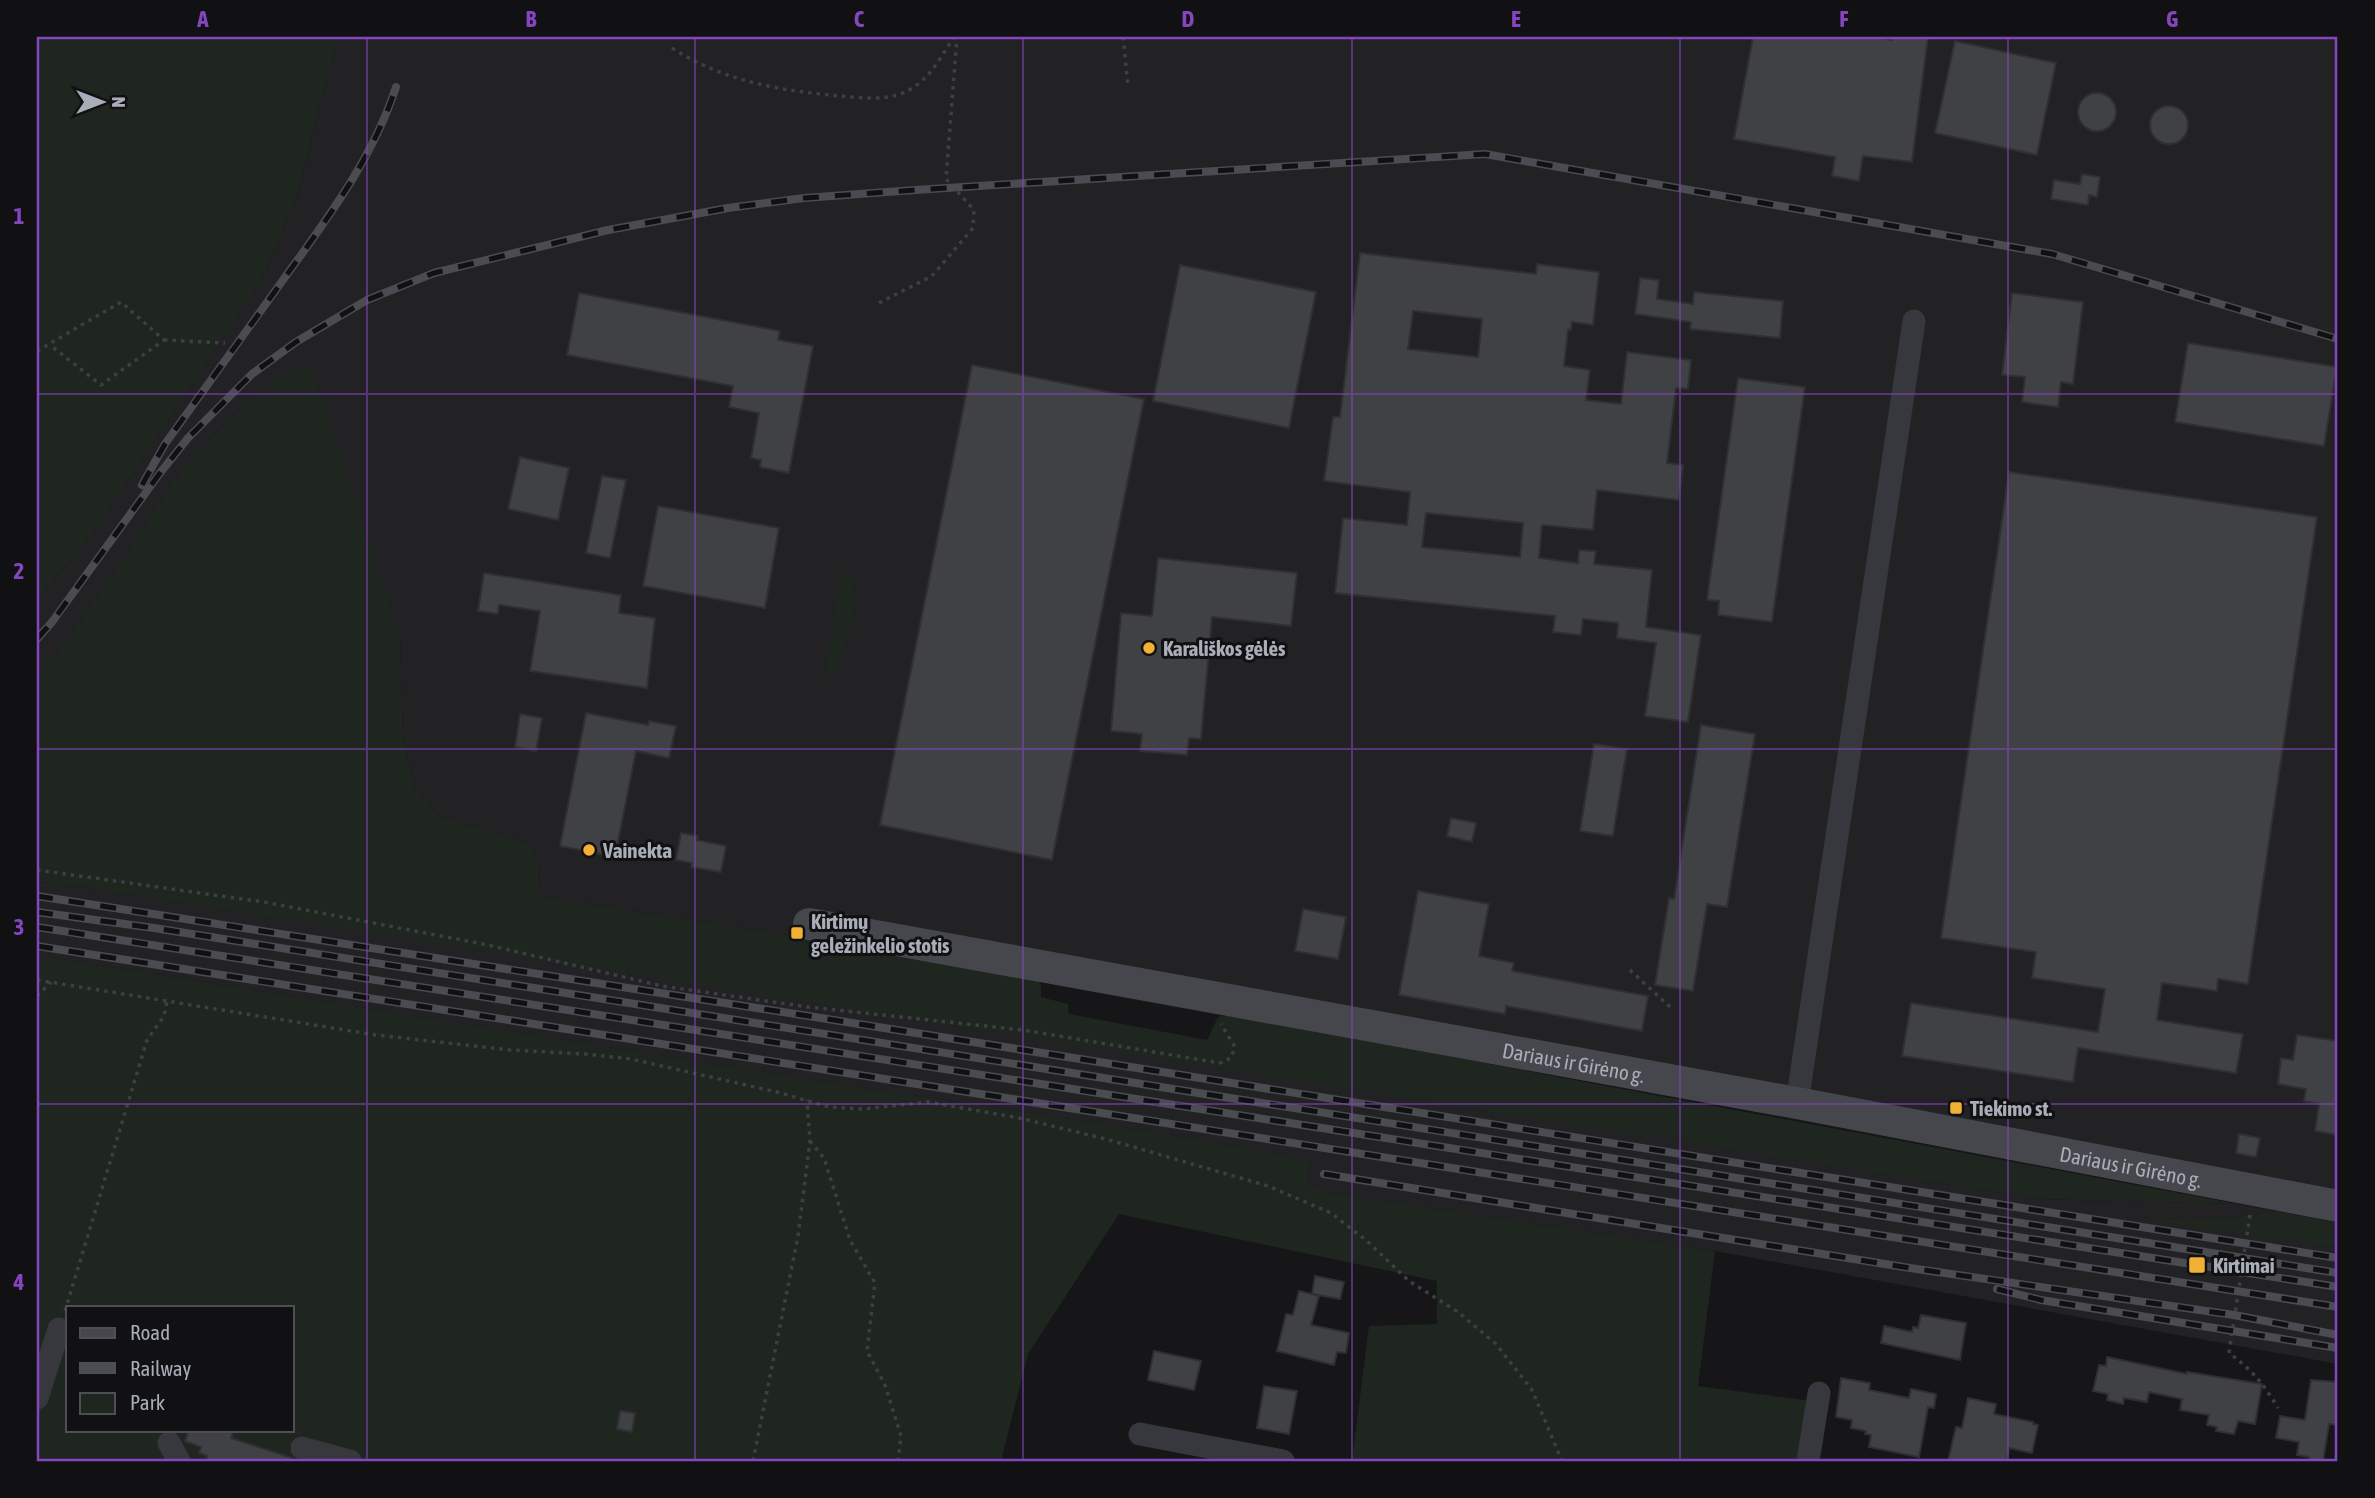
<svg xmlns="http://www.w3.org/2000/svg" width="2375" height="1498" viewBox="0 0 2375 1498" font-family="'Asap Condensed',sans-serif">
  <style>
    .built { fill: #222225 }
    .green { fill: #1e261f; fill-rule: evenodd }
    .building { fill: #404145; stroke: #303034; stroke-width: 2; fill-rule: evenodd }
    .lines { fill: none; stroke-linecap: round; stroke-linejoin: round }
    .path { stroke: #3d3f44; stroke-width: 3.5; stroke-dasharray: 3.5 5; stroke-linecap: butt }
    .street { stroke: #37383d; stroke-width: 23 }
    .secondary { stroke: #45474d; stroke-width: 32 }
    .rail-casing { stroke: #4a4c52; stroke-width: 8 }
    .rail { stroke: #111113; stroke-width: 5; stroke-dasharray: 16; stroke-linecap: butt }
    .grid { fill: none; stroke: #8446be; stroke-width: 2; stroke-opacity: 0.55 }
    .poi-dot { fill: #f2b134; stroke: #111113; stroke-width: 2.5 }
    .labels { text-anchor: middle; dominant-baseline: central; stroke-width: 6; stroke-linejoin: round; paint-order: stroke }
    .poi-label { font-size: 21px; font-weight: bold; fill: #a8adb8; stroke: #111113; text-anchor: start }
    .street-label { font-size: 21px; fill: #a8adb8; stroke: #111113 }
    .neatline { fill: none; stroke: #8446be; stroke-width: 2.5 }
    .grid-label { font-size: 23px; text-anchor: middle; font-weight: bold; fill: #8446be }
  </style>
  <rect width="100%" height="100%" fill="#161618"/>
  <g class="built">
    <polygon points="338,37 2338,37 2338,1192 1401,1017 804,908 799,937 544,897 538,891 539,858 529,843 440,816 415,788 403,738 400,637 256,393 227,420 173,480 127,554 54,657 37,673 37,598 88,540 261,282 296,200"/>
    <polygon points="37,882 63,884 768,995 2039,1199 2237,1204 2276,1211 2235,1217 2148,1219 2338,1248 2338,1364 1715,1251 1328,1192 1307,1182 1310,1159 1124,1127 839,1084 37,955"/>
  </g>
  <g class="green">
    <polygon points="37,37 338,37 296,200 261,282 88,540 37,598"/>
    <polygon points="310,364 400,637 403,738 415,788 440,816 529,843 539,858 538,891 544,897 799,937 1037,979 1041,986 1041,997 1068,1004 1069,1014 1207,1040 1218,1017 1228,1015 2237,1204 2039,1199 63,884 37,882 37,673 54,657 127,554 173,480 227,420 256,393 288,373"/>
    <path d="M847 570C865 605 845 650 829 683L827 663 838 582 841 572Z"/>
    <path d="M37 955 839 1084 1124 1127 1310 1159 1307 1182 1328 1192 1715 1251 1698 1386 1811 1401 1801 1461H1352L1369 1326 1437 1324V1281L1119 1214 1028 1354 1001 1461H37ZM68 1307H292V1430H68Z"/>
    <polygon points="2276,1211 2338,1223 2338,1248 2142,1219 2235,1217"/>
  </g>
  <g class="building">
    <polygon points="1753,37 1873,37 1892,40 1893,37 1928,37 1912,162 1863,156 1859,181 1832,176 1835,157 1734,139"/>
    <polygon points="1955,41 2056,63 2037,155 1935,133"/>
    <circle cx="2097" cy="112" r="19"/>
    <circle cx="2169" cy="125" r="19"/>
    <polygon points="2082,174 2100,177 2097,197 2089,195 2088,205 2051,199 2054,180 2080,184"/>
    <path d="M1360 253 1536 274 1537 264 1599 272 1593 325 1572 322 1571 330H1568L1564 366 1590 370 1586 400 1621 404 1627 352 1691 360 1688 389 1676 388 1667 463 1683 465 1679 500 1597 490 1593 530 1542 525 1539 558 1578 563 1579 550 1596 551 1594 564 1652 570 1646 627 1701 635 1688 722 1645 716 1656 643 1617 638 1618 623 1583 619 1581 635 1553 632 1555 616 1335 593 1343 518 1407 525 1410 492 1324 481 1333 417H1340ZM1413 311 1482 319 1478 357 1408 349ZM1426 513 1523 523 1520 557 1422 547Z"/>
    <polygon points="1180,265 1316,292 1289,428 1153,401"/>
    <polygon points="1640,278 1659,280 1657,299 1693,304 1694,292 1783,301 1780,338 1690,329 1691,322 1635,314"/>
    <polygon points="579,293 780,331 778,340 813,346 789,473 760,467 761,460 751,458 759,413 729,407 733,386 567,355"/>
    <polygon points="2012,293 2083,302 2073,384 2061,382 2058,407 2022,402 2025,377 2002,375"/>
    <polygon points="2188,343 2337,367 2324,446 2175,422"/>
    <polygon points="972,365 1144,399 1052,860 880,825"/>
    <polygon points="1738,378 1805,387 1772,622 1718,615 1719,601 1707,600"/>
    <polygon points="520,457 569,468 558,520 508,509"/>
    <polygon points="2009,472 2317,517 2248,984 2218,979 2217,991 2162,983 2157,1020 2243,1034 2236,1073 2078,1048 2073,1082 1902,1056 1911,1003 2098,1032 2105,989 2032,978 2036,952 1941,938"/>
    <polygon points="602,476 626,480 610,558 586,553"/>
    <polygon points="658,506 779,528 765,608 643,586"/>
    <polygon points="1158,558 1297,573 1291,626 1212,617 1201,739 1189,738 1187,755 1140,751 1142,734 1111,731 1121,613 1152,616"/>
    <polygon points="484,573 621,595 619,613 655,618 647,688 530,671 540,611 499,605 498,614 478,611"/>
    <polygon points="586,713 648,725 649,721 676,726 669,758 636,751 615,857 560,846"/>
    <polygon points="520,714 542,718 536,751 515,747"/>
    <polygon points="1701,725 1755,734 1727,907 1707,904 1693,991 1655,985 1669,898 1674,899"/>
    <polygon points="1594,744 1627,749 1613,836 1580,831"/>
    <polygon points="1451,818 1476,823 1472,842 1447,836"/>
    <polygon points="681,833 698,836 697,840 726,846 721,872 691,867 692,863 676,860"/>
    <polygon points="1418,891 1489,904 1479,956 1514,963 1512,971 1648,996 1642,1031 1506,1006 1505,1014 1399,995"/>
    <polygon points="1303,909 1346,917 1338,959 1295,951"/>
    <polygon points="2297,1035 2338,1041 2338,1135 2315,1131 2319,1104 2304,1101 2306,1089 2278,1084 2281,1058 2293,1060"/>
    <polygon points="2239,1134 2260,1138 2256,1157 2236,1153"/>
    <polygon points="1315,1276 1344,1282 1340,1299 1312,1294"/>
    <polygon points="1299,1291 1319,1296 1311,1325 1349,1333 1346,1353 1337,1352 1334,1365 1277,1351 1286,1314 1293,1315"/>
    <polygon points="1921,1315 1966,1323 1960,1360 1881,1343 1884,1326 1912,1332 1913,1327 1918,1328"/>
    <polygon points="1154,1351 1201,1361 1194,1390 1148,1380"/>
    <polygon points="2107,1357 2187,1374 2187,1372 2262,1384 2255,1424 2238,1421 2234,1434 2216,1431 2217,1427 2207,1425 2209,1415 2180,1410 2182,1399 2149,1392 2147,1402 2124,1398 2123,1404 2107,1400 2108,1394 2093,1391 2099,1365 2106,1366"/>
    <polygon points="1841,1378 1870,1383 1869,1390 1909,1398 1911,1389 1936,1394 1934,1408 1928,1407 1919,1457 1869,1447 1871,1435 1865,1434 1866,1431 1851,1428 1852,1420 1836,1417"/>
    <polygon points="2311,1380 2338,1382 2338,1425 2329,1424 2323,1461 2308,1461 2309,1457 2297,1455 2299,1442 2276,1438 2280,1416 2305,1420"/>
    <polygon points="1264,1386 1297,1391 1289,1434 1257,1428"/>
    <polygon points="1968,1398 1996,1404 1994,1414 2033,1422 2033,1424 2038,1425 2032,1453 2009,1448 2007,1461 1948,1461 1956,1427 1962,1428"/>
    <polygon points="620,1411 635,1413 632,1432 617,1429"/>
    <polygon points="189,1430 234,1430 231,1438 292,1458 291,1461 206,1461 207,1456 199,1453 201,1447 185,1441"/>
  </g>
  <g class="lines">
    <g class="path">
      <polyline points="1123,37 1128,86"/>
      <path d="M672 48C723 81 781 91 841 96 861 98 886 101 905 92 929 81 940 58 954 37"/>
      <polyline points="879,303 932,276 973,228 974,210 946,179 957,37"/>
      <polyline points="164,340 225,343"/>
      <polyline points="37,351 121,302 164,340 101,385 50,345"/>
      <polyline points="37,870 264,902 488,945 662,986 808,1007 1023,1030 1220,1063 1231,1058 1235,1047 1221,1024"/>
      <polyline points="1630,970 1670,1007"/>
      <polyline points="37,980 376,1035 510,1050 585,1054 631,1059 777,1092 829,1107 864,1109 928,1102 1019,1118 1106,1139 1268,1186 1331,1213 1367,1241 1409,1281 1458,1312 1496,1344 1532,1390 1562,1461"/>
      <polyline points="37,996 51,982"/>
      <polyline points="810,1141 824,1158 850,1240 875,1283 867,1351 885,1385 901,1436 898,1461"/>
      <path d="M2250 1215 2229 1353C2252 1370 2263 1383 2278 1408"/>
      <polyline points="65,1311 147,1040 164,1016 167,1002"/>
      <polyline points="753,1461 798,1236 810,1141 807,1100"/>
    </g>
    <g class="street">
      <polyline points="1797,1103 1914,321"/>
      <polyline points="37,1398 59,1329"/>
      <polyline points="1140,1434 1283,1461"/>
      <polyline points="169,1443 179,1461"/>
      <polyline points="302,1448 350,1461"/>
      <polyline points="1808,1461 1819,1393"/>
    </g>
    <path class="secondary" id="s1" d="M809 924 1797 1103 2338 1206"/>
    <g class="rail-casing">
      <g id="rail">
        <path d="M142 485 165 444C204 389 244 335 283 280 327 219 372 160 396 87"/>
        <polyline points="37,639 52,622 160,473 188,438 252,374 296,342 367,300 434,273 608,230 728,208 804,198 915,190 1485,154 2052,254 2338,339"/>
        <polyline points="37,896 802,1015 2338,1258"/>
        <polyline points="37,912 154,928 2338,1273"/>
        <polyline points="37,927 2338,1287"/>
        <polyline points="37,946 2338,1307"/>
        <polyline points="1324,1174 1910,1268 2234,1315 2338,1335"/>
        <polyline points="1997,1289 2041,1300 2338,1348"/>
      </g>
    </g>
    <use href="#rail" class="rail"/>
  </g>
  <path class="grid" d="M367 37V1461M695 37V1461M1023 37V1461M1352 37V1461M1680 37V1461M2008 37V1461M37 394H2338M37 749H2338M37 1104H2338"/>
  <g class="poi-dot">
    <circle cx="1149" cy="648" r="7"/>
    <circle cx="589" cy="850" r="7"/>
    <rect x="790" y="926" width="14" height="14" rx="3.5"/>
    <rect x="1949" y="1101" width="14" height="14" rx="3.5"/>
    <rect x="2188" y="1256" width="18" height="18" rx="3.5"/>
  </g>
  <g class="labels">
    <g class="poi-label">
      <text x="1163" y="648">Karališkos gėlės</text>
      <text x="603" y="850">Vainekta</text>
      <text x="811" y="921">Kirtimų<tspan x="811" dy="24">geležinkelio stotis</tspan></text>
      <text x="1970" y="1108">Tiekimo st.</text>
      <text x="2213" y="1265">Kirtimai</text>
    </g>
    <g class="street-label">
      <text stroke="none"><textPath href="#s1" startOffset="777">Dariaus ir Girėno g.</textPath></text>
      <text stroke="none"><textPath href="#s1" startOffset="1344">Dariaus ir Girėno g.</textPath></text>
    </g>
  </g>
  <rect width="2375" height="1498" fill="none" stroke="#111113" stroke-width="77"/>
  <rect x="66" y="1306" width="228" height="126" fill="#111113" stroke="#4d4f55" stroke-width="2"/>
  <rect x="80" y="1328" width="35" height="10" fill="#45474d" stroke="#4d4f55" stroke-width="2"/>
  <text x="130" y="1340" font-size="21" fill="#a8adb8">Road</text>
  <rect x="80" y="1363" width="35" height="10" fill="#4a4c52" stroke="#4d4f55" stroke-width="2"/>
  <text x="130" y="1376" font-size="21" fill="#a8adb8">Railway</text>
  <rect x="80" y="1393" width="35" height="21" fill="#1e261f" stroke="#4d4f55" stroke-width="2"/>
  <text x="130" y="1410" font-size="21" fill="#a8adb8">Park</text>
  <g transform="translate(102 102) rotate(90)" stroke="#111113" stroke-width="5" paint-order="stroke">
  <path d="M0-5L12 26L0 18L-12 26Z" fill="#a8adb8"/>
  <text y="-10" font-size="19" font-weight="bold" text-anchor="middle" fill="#a8adb8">N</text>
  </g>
  <rect x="38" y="38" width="2298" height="1422" class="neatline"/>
  <g class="grid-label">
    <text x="203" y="27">A</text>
    <text x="531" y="27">B</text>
    <text x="859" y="27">C</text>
    <text x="1188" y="27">D</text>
    <text x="1516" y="27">E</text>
    <text x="1844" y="27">F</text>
    <text x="2172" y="27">G</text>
    <text x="19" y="224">1</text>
    <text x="19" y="579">2</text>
    <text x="19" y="935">3</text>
    <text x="19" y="1290">4</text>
  </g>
</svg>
